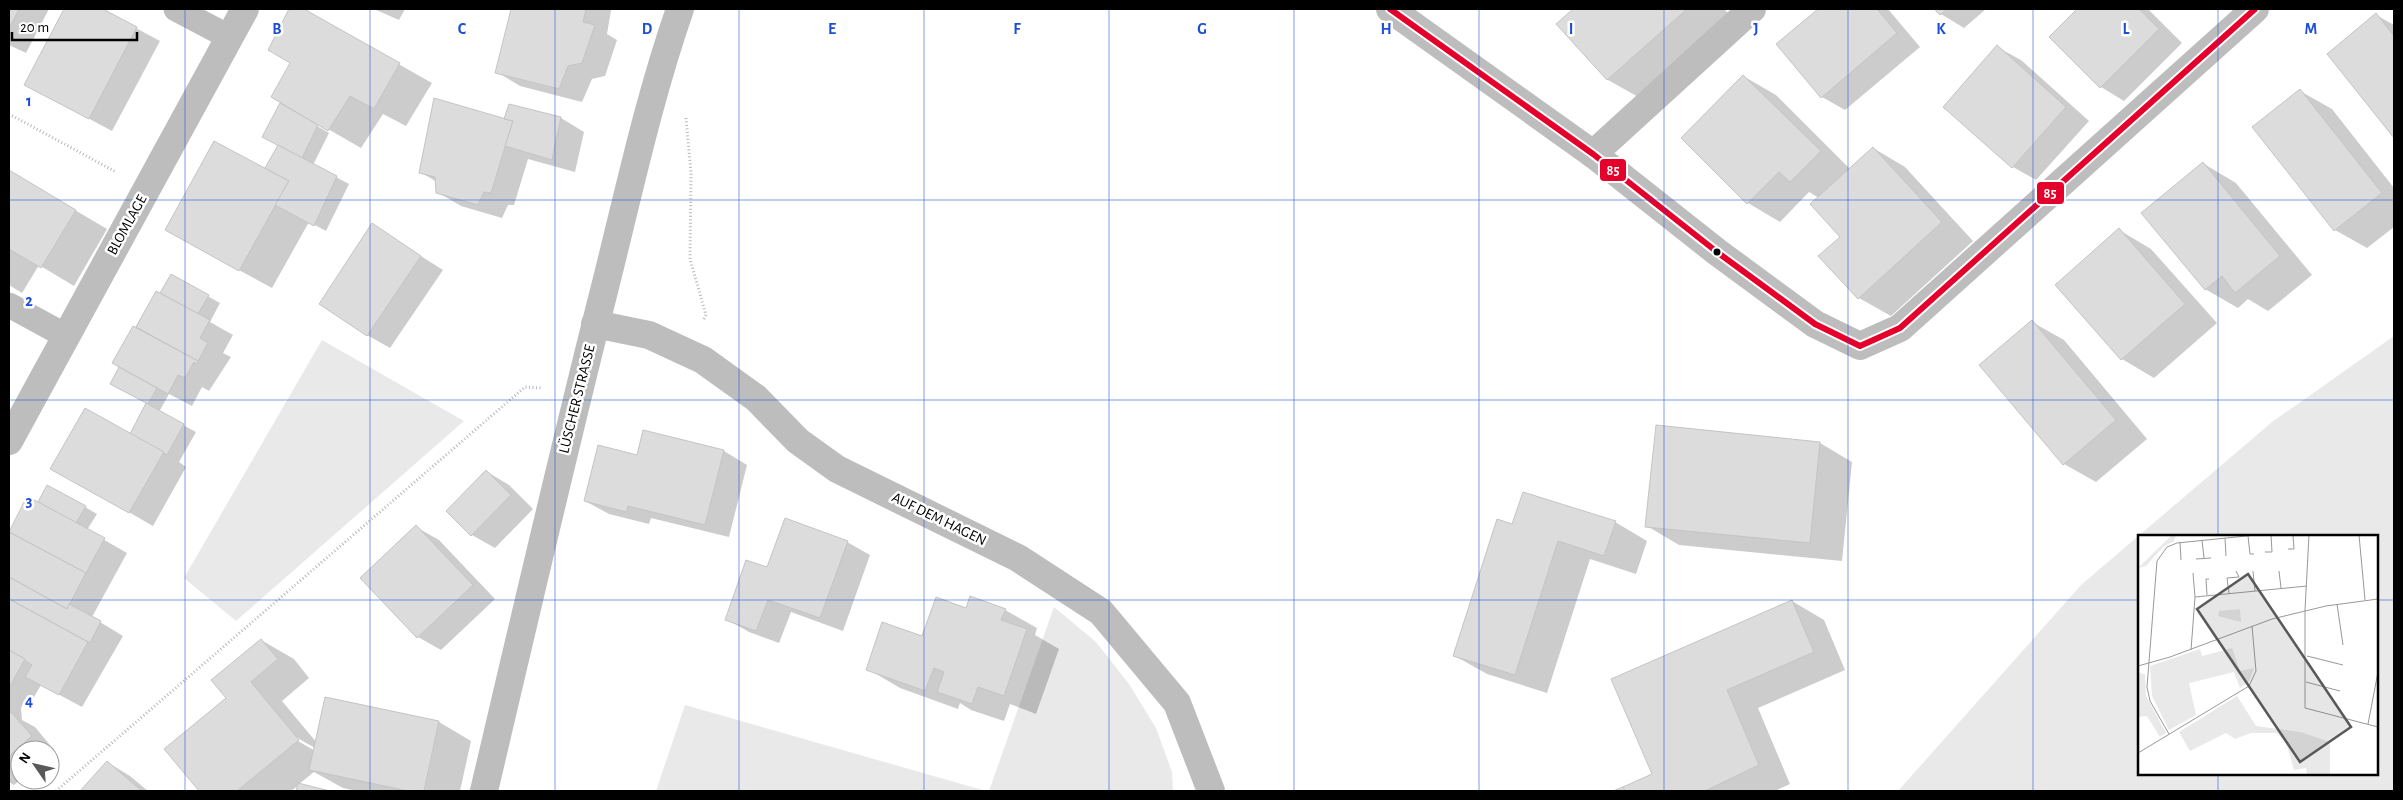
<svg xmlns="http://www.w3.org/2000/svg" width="2403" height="800" viewBox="0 0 2403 800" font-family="'Alegreya Sans',sans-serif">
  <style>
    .green { fill: #e9e9e9; fill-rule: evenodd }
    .shadow { fill: #0003; fill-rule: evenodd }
    .building { fill: #dcdcdc; stroke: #c4c4c4 }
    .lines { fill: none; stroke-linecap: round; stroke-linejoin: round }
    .path { stroke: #b8b8b8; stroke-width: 3; stroke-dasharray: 1 2.5; stroke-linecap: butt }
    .service { stroke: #bdbdbd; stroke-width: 25 }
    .minor { stroke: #bdbdbd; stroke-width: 28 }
    .tertiary { stroke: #bdbdbd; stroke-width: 28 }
    .bus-1-casing { stroke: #fff; stroke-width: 10 }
    .bus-1 { stroke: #e4002b; stroke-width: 6 }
    .grid { fill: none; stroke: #1d4ed8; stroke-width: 1; stroke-opacity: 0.55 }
    .bus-dot { fill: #000; stroke: #fff; stroke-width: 2 }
    .labels { text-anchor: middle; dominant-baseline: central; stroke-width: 5; stroke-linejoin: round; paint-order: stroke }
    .street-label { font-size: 15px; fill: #000; stroke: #fff }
    .inset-road { fill: none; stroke: #999; stroke-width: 1 }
    .view { fill: #595959; fill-opacity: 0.15; stroke: #595959; stroke-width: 2.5 }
    .inset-edge { fill: none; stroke: #000; stroke-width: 2.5 }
    .grid-label { font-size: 16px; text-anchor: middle; font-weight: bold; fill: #1d4ed8; stroke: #fff; stroke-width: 5; stroke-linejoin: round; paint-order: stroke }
    .line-badge { stroke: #fff; stroke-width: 2 }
    .badge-label { font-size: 14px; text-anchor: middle; font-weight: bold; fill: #fff }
  </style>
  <rect width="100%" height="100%" fill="#fff"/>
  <g class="green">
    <path d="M2394 336V791H1898L2081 585 2272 422ZM2139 536H2377V774H2139Z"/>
    <polygon points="322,340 464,421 236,621 184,578"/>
    <polygon points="1054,607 1096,642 1129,684 1156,728 1172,772 1173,791 989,791"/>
    <polygon points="685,705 986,791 656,791"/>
  </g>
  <g class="shadow">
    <polygon points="9,9 49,9 26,53 9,45"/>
    <polygon points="65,9 100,9 160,41 112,131 26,85"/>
    <polygon points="290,9 301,9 432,83 406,126 383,114 361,148 328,129 291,63 269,49"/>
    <polygon points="374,9 405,9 399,20"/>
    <polygon points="513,9 611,10 607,34 617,40 605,76 592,79 582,102 520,86 497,72"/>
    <polygon points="1575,9 1724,9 1731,16 1640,98 1608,80 1558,24"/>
    <polygon points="1820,9 1888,9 1920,47 1845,110 1822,97 1778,45"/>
    <polygon points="1936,9 1986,9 1964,28 1941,14"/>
    <polygon points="2079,9 2148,9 2182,43 2124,101 2101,87 2050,37"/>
    <polygon points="2376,15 2394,25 2394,136 2329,54"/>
    <polygon points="1997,47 2021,60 2089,121 2036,180 2013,167 1945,107"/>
    <polygon points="1743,76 1776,95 1850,169 1873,148 1905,167 1973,241 1891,316 1859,298 1841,237 1819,198 1809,192 1780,222 1748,203 1682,138"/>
    <polygon points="2300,91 2332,109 2394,188 2394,227 2367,248 2335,230"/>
    <polygon points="281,105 329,133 313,165 349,184 326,231 309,222 272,288 198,248 271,173 279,145"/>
    <polygon points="561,118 584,132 575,172 528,159 514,205 508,205 502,218 461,206 437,192 437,182 420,172 505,120"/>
    <polygon points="2204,164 2236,183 2312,275 2268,311 2248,299 2238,308 2205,289"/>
    <polygon points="9,171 107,229 74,286 39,265 22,293 9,285"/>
    <polygon points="372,225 443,270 390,348 367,335"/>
    <polygon points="2119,230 2151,249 2217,323 2154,378 2122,359 2057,286"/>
    <polygon points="171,276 220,303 210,322 233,335 223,353 231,357 209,391 202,387 192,406 169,394 159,412 196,432 179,462 186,467 153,526 52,468 130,435 147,403 111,383 121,367 114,363 156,293 161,295"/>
    <polygon points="2032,322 2064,340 2147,439 2096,482 2064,464"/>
    <polygon points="1820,443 1852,462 1842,561 1679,545 1647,526"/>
    <polygon points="724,451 747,465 729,537 651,518 649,524 609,514 585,501 638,456"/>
    <polygon points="486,471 509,485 533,509 495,548 472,535"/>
    <polygon points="28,498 46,507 85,507 97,514 87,530 127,553 92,617 123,636 82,707 41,685 30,704 24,701 21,708 22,720 35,727 54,750 50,754 50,750 20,750 20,780 14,785 9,782 9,532"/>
    <polygon points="1615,522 1647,541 1636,574 1590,559 1547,693 1487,674 1455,656 1513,525"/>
    <polygon points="416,527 439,540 495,599 441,650 418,637"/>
    <polygon points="847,542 870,555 843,631 791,612 779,643 749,632 726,619 767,569"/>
    <polygon points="1792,601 1824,620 1845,670 1758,708 1790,784 1775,791 1616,791 1653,775"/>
    <polygon points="966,610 1005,610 1037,628 1035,635 1059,649 1036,714 1010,704 1004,721 971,710 960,703 958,709 900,688 868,669"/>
    <path d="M261 640 294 659 309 678 282 701 317 743 439 722 471 741 460 791H357L343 788 314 772 299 784 325 791H297L299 785 291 791H201L166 750 228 699ZM294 736 315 748V751L293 738Z"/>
    <polygon points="107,762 130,776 148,791 82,791"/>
  </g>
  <g class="building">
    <polygon points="9,9 19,9 9,29"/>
    <polygon points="64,9 103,9 137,27 89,119 24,85"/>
    <polygon points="289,9 304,9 400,63 374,109 350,96 328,131 271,97 290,63 268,50"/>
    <polygon points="511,9 586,9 583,22 595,25 582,63 568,66 559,89 495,73"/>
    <polygon points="1573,9 1687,9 1607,80 1556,24"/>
    <polygon points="1818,9 1877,9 1897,33 1821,98 1776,44"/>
    <polygon points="1934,9 1948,9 1940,15"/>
    <polygon points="2077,9 2139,9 2159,29 2100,88 2049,37"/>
    <polygon points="2376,13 2394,36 2394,138 2327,54"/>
    <polygon points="1997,45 2066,107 2012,168 1943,107"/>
    <polygon points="1743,75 1821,151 1790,182 1779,172 1747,204 1681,138"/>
    <polygon points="2300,89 2382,193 2334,231 2252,127"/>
    <polygon points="434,98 513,121 491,193 484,192 478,205 436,193 435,177 419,173"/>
    <polygon points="280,103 318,125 302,158 262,137"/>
    <polygon points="509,104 561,117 552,160 505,146 513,121 504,119"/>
    <polygon points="214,141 289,181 239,271 165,230"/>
    <polygon points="278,145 337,176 314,226 275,205 289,181 265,168"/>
    <polygon points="1873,147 1942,222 1858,299 1818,256 1840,237 1810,204"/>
    <polygon points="2203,162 2280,256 2235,293 2222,276 2205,290 2141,213"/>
    <polygon points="9,170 76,210 41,268 9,249"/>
    <polygon points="372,223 421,256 367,336 319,304"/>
    <polygon points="2119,228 2185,304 2121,360 2055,285"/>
    <polygon points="171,274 209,295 198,314 160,293"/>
    <polygon points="156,291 210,320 200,338 208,343 198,361 136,327"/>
    <polygon points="2032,320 2116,420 2063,465 1979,365"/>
    <polygon points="133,326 198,361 197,364 194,362 185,378 178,375 168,394 112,363"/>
    <polygon points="119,367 157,388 148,404 110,384"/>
    <polygon points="146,403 184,424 167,455 130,434"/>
    <polygon points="85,408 164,452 129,513 50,469"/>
    <polygon points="1656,425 1820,442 1810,543 1645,527"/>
    <polygon points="643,430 724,450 705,525 628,506 626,512 584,501 598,445 637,455"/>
    <polygon points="486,470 511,495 471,536 446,511"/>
    <polygon points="47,485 86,506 76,523 38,502"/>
    <polygon points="1523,492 1616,521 1604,556 1558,541 1515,675 1453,656 1497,519 1512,524"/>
    <polygon points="27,496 105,538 86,573 9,532"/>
    <polygon points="785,518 848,541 820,618 768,600 756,631 725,620 746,560 767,567"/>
    <polygon points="416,525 473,585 417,638 360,578"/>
    <polygon points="9,532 86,573 67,609 9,577"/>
    <polygon points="9,577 67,609 69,604 101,621 90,643 9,599"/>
    <polygon points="970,596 1006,609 1001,620 1027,629 1004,696 978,687 972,704 937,692 944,672 934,668 925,691 866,670 882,622 922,636 936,597 966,608"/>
    <polygon points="9,599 88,642 59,695 25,677 32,665 9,650"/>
    <polygon points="1792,600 1814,652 1727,690 1759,765 1705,791 1625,791 1623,787 1652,774 1611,679"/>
    <polygon points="261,639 278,659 251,682 299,740 237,791 199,791 164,749 226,698 211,680"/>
    <polygon points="9,650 25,659 9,688"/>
    <polygon points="325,697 439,721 424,791 408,791 309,770"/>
    <polygon points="11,712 32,736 9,756 9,714"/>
    <polygon points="107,761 142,791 80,791"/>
    <polygon points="298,783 330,791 296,791"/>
    <polygon points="1623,787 1625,791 1613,791"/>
  </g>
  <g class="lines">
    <g class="path">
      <polyline points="9,114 116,172"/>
      <polyline points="686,118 691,173 690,259 706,315 703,321"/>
      <polyline points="56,791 525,387 542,388"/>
    </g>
    <g class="service">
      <polyline points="176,9 229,37"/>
      <polyline points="9,305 66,336"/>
    </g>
    <g class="minor">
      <polyline points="1390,9 1593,154 1717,252 1815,324 1860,346 1900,328 2255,9"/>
      <polyline points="1593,154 1752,9"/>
      <polyline points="595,324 649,335 703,360 756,398 798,441 837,469 1018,558 1101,612 1177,703 1211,791"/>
      <polyline points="9,441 245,9"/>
    </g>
    <path class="tertiary" d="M484 791C524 621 563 452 606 283 629 191 649 98 680 9"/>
    <g class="bus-1-casing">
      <polyline id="bus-1" points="1390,9 1593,154 1717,252 1815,324 1860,346 1900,328 2255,9"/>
    </g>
    <use href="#bus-1" class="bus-1"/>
  </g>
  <path class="grid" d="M185 9V791M370 9V791M555 9V791M739 9V791M924 9V791M1109 9V791M1294 9V791M1479 9V791M1664 9V791M1848 9V791M2033 9V791M2218 9V536M9 200H2394M9 400H2394M9 600H2139M2377 600H2394M2218 774V791"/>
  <circle class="bus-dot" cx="1717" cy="252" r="4.5"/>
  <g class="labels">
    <g class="street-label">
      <text transform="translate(127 225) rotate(-61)">BLOMLAGE</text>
      <text transform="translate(577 399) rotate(-76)">LÜSCHER STRASSE</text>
      <text transform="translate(939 519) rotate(26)">AUF DEM HAGEN</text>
    </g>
  </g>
  <g transform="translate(2138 535)">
    <rect width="240" height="240" fill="#fff"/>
    <path d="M34 0H38L36 6 25 12 8 31 0 33ZM102 74 103 87 80 81 81 76ZM94 113 102 136 116 133 111 147 102 153 96 137 51 148 58 180 31 195 14 161 12 131 62 114 64 121ZM0 138 7 139 8 161 28 198 22 202 9 181 0 182ZM99 161 118 191 162 197 192 207V240H169L168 233 156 235 148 207 139 198H113L97 204 88 198 52 216 41 197Z" fill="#e9e9e9"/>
    <path class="inset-road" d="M171 0 167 75V173L240 192M221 0 227 65M110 1 112 19H116M87 3 88 21M64 5 66 23M42 7 43 25M150 14H156L155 0M127 17H134L133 0M58 24 73 23M115 36 117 56M141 36 143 53M55 38 57 62M91 58 89 43 101 42 98 36M69 60 68 44H71M199 69 205 110M53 115 57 62 169 51M169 121 205 130M0 131 32 122 134 84 188 71 240 64M168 147 202 156M230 189 240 137M31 199 12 166 9 152 19 26 29 12 39 8 118 0M0 218 111 151 118 136 114 91"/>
    <path class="view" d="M110 39 213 192 162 227 59 74Z"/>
    <rect width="240" height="240" class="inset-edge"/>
  </g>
  <g class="grid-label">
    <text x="277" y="34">B</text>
    <text x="462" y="34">C</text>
    <text x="647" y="34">D</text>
    <text x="832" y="34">E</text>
    <text x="1017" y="34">F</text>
    <text x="1202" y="34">G</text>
    <text x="1386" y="34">H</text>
    <text x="1571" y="34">I</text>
    <text x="1756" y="34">J</text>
    <text x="1941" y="34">K</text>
    <text x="2126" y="34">L</text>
    <text x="2311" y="34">M</text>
    <text x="29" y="106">1</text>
    <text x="29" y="306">2</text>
    <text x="29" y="506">3</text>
    <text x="29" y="706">4</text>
  </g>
  <g class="line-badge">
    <rect x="1599" y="158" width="28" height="24" rx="5" fill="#e4002b"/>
    <rect x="2036" y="181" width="29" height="24" rx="5" fill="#e4002b"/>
  </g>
  <g class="badge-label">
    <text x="1613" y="175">85</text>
    <text x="2050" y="198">85</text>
  </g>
  <rect width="2403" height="800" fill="none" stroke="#000000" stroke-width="20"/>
  <g transform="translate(35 765) rotate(304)"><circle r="24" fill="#ffffff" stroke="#999999"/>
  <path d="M0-4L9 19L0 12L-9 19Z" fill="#595959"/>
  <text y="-8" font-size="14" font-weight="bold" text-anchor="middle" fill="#000000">N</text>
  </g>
  <path d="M12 32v8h125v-8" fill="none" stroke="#000000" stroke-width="2.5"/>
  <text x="20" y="32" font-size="15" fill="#000000" stroke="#ffffff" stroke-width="4" paint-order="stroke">20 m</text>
</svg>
